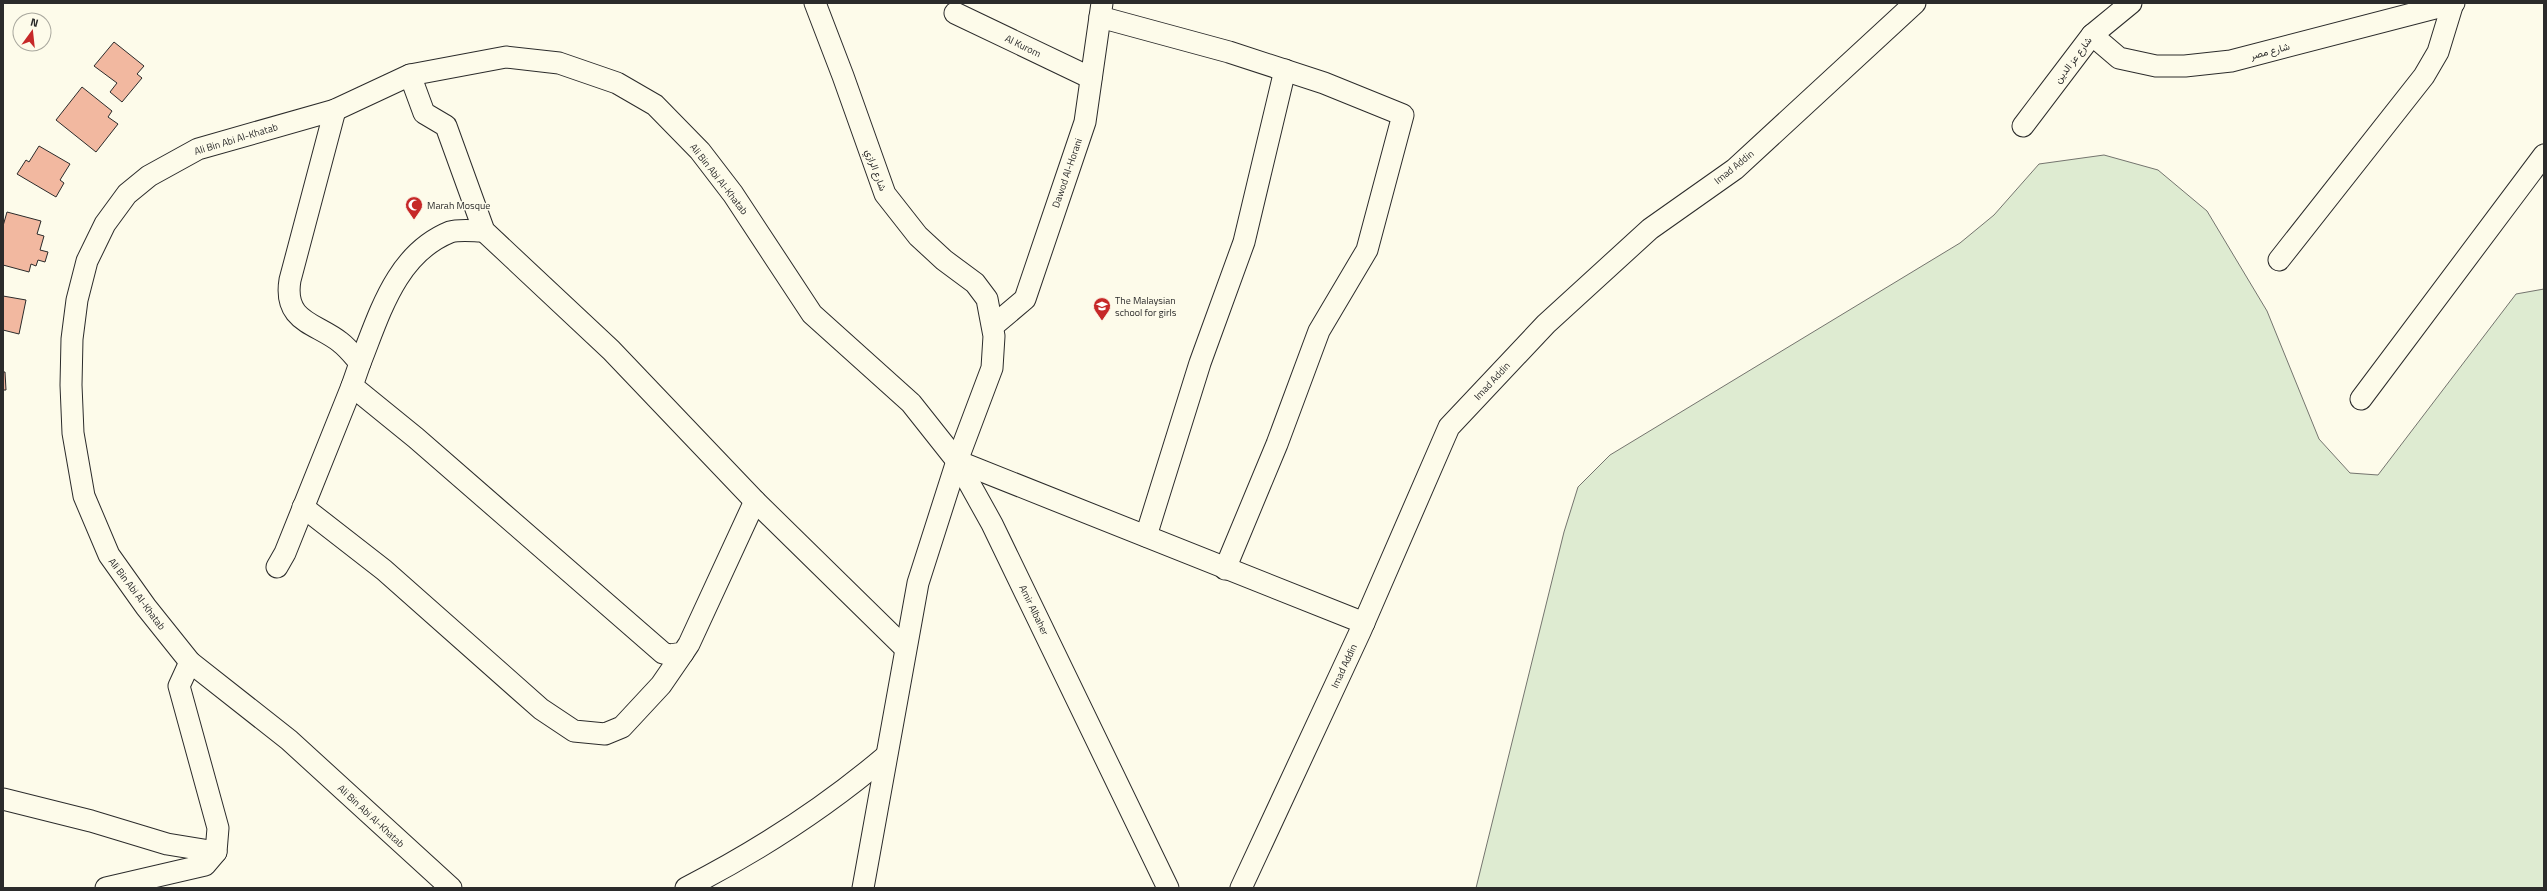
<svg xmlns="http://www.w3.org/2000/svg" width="2547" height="891" viewBox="0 0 2547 891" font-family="'Titillium Web',Vazirmatn,sans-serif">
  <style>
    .green { fill: #deebd1; stroke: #74746e }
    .building { fill: #f2b8a0; stroke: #2b2b2b }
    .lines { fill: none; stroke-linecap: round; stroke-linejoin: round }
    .minor-casing { stroke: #2b2b2b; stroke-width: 23 }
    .minor { stroke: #fdfbea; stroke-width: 21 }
    .labels { text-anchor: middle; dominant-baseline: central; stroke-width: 3; stroke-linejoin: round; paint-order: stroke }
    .street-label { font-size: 10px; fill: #2b2b2b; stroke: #fdfbea }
    .poi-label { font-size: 10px; fill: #2b2b2b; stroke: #fdfbea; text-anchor: start }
  </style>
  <rect width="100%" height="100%" fill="#fdfbea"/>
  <polygon class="green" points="2104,155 2158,170 2207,211 2267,311 2319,439 2350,473 2378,475 2516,294 2544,289 2544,888 1476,888 1564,532 1578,487 1610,455 1960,243 1994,215 2039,164"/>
  <g class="building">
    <polygon points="114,42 144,66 137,74 142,78 122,102 110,92 117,83 94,66"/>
    <polygon points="82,87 112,111 108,117 118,124 96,152 56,120"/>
    <polygon points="39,146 70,164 60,180 64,183 56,197 17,174 26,160 29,162"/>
    <polygon points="7,212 41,221 37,234 44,236 40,250 48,252 45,262 38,260 36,266 31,264 29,272 3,265 3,226"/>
    <polygon points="3,296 26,300 19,334 3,330"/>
    <polygon points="3,372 5,372 6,390 3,390"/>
  </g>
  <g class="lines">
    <g class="minor-casing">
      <g id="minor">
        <polyline points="815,3 843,76 885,194 918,236 944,260 975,283 987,299 994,336 992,368 957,461 992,524 1168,888"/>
        <polyline points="955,13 1091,78"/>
        <polyline points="1100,17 1229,52 1324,83 1403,115 1367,250 1319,331 1277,444 1225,569"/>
        <polyline points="2092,35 2119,58 2156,66 2185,66 2231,61 2454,3"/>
        <polyline points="410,75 424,113 446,126 484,231 611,350 755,501 905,648"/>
        <path d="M335 110 290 280C283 322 316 323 340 342 348 348 354 356 360 363L352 386 416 438 663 653 670 655 683 653 689 644 755 501"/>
        <polyline points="2023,126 2092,35 2131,3"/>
        <polyline points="2279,260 2424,76 2438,52 2453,3"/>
        <polyline points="993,326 1025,299 1085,122 1102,3"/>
        <path d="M360 363C380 313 396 254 450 232 459 229 474 231 484 231"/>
        <polyline points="2361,399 2544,155"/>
        <polyline points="303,507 384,570 541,709 574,731 605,734 622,727 661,685 683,653"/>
        <polyline points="1146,536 1200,363 1244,242 1285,70"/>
        <polyline points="277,567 285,553 352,386"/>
        <polyline points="3,799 91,821 167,844 216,852 218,828 179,686 190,662"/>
        <polyline points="106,888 205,865 216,852"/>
        <polyline points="451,888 289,740 190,662 146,607 109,555 84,496 73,433 71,385 72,339 77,300 87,261 105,224 127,194 149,176 198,149 335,110 410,75 506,57 559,63 617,83 655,105 700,151 733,194 812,314 911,403 957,461 1364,623"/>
        <path d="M686 888C756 852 826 807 886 756"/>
        <polyline points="863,888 918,583 957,461"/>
        <polyline points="1241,888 1360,632 1449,427 1546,324 1650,229 1735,169 1915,3"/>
      </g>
    </g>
    <use href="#minor" class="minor"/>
  </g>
  <defs>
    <g id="mosque-pin" transform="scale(0.9)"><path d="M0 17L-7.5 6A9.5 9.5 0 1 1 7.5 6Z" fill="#c62828" stroke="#fdfbea"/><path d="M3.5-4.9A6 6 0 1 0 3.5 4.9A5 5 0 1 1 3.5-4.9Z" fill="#fff"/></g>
    <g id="school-pin" transform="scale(0.9)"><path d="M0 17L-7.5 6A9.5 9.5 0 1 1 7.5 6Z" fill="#c62828" stroke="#fdfbea"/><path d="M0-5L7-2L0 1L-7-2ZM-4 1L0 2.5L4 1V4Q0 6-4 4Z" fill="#fff"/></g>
  </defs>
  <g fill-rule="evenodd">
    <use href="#mosque-pin" x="414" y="205"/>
    <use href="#school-pin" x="1102" y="306"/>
  </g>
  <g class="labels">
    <g class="street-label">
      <text transform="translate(1023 46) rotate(26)">Al Kurom</text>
      <text transform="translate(2270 51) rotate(-15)">شارع مصر</text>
      <text transform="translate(2073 60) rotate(-53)">شارع عز الدين</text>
      <text transform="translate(236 139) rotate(-17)">Ali Bin Abi Al-Khatab</text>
      <text transform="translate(1734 167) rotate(-39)">Imad Addin</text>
      <text transform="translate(876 170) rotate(70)">شارع الرازي</text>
      <text transform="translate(1067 173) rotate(-71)">Dawod Al-Horani</text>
      <text transform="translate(719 179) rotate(52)">Ali Bin Abi Al-Khatab</text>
      <text transform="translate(1492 381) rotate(-47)">Imad Addin</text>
      <text transform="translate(137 594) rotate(53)">Ali Bin Abi Al-Khatab</text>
      <text transform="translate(1034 610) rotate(64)">Amir Albaher</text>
      <text transform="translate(1344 666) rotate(-65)">Imad Addin</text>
      <text transform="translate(371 816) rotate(43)">Ali Bin Abi Al-Khatab</text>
    </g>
    <g class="poi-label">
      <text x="427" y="205">Marah Mosque</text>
      <text x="1115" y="300">The Malaysian<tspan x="1115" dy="12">school for girls</tspan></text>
    </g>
  </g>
  <rect width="2547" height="891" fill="none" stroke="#2b2b2b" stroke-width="8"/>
  <g transform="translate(32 32) rotate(15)"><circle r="19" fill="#fdfbea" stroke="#a9a89e"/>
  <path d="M0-3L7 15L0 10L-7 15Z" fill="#c62828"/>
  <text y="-6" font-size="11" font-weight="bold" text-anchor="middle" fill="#2b2b2b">N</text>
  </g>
</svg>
